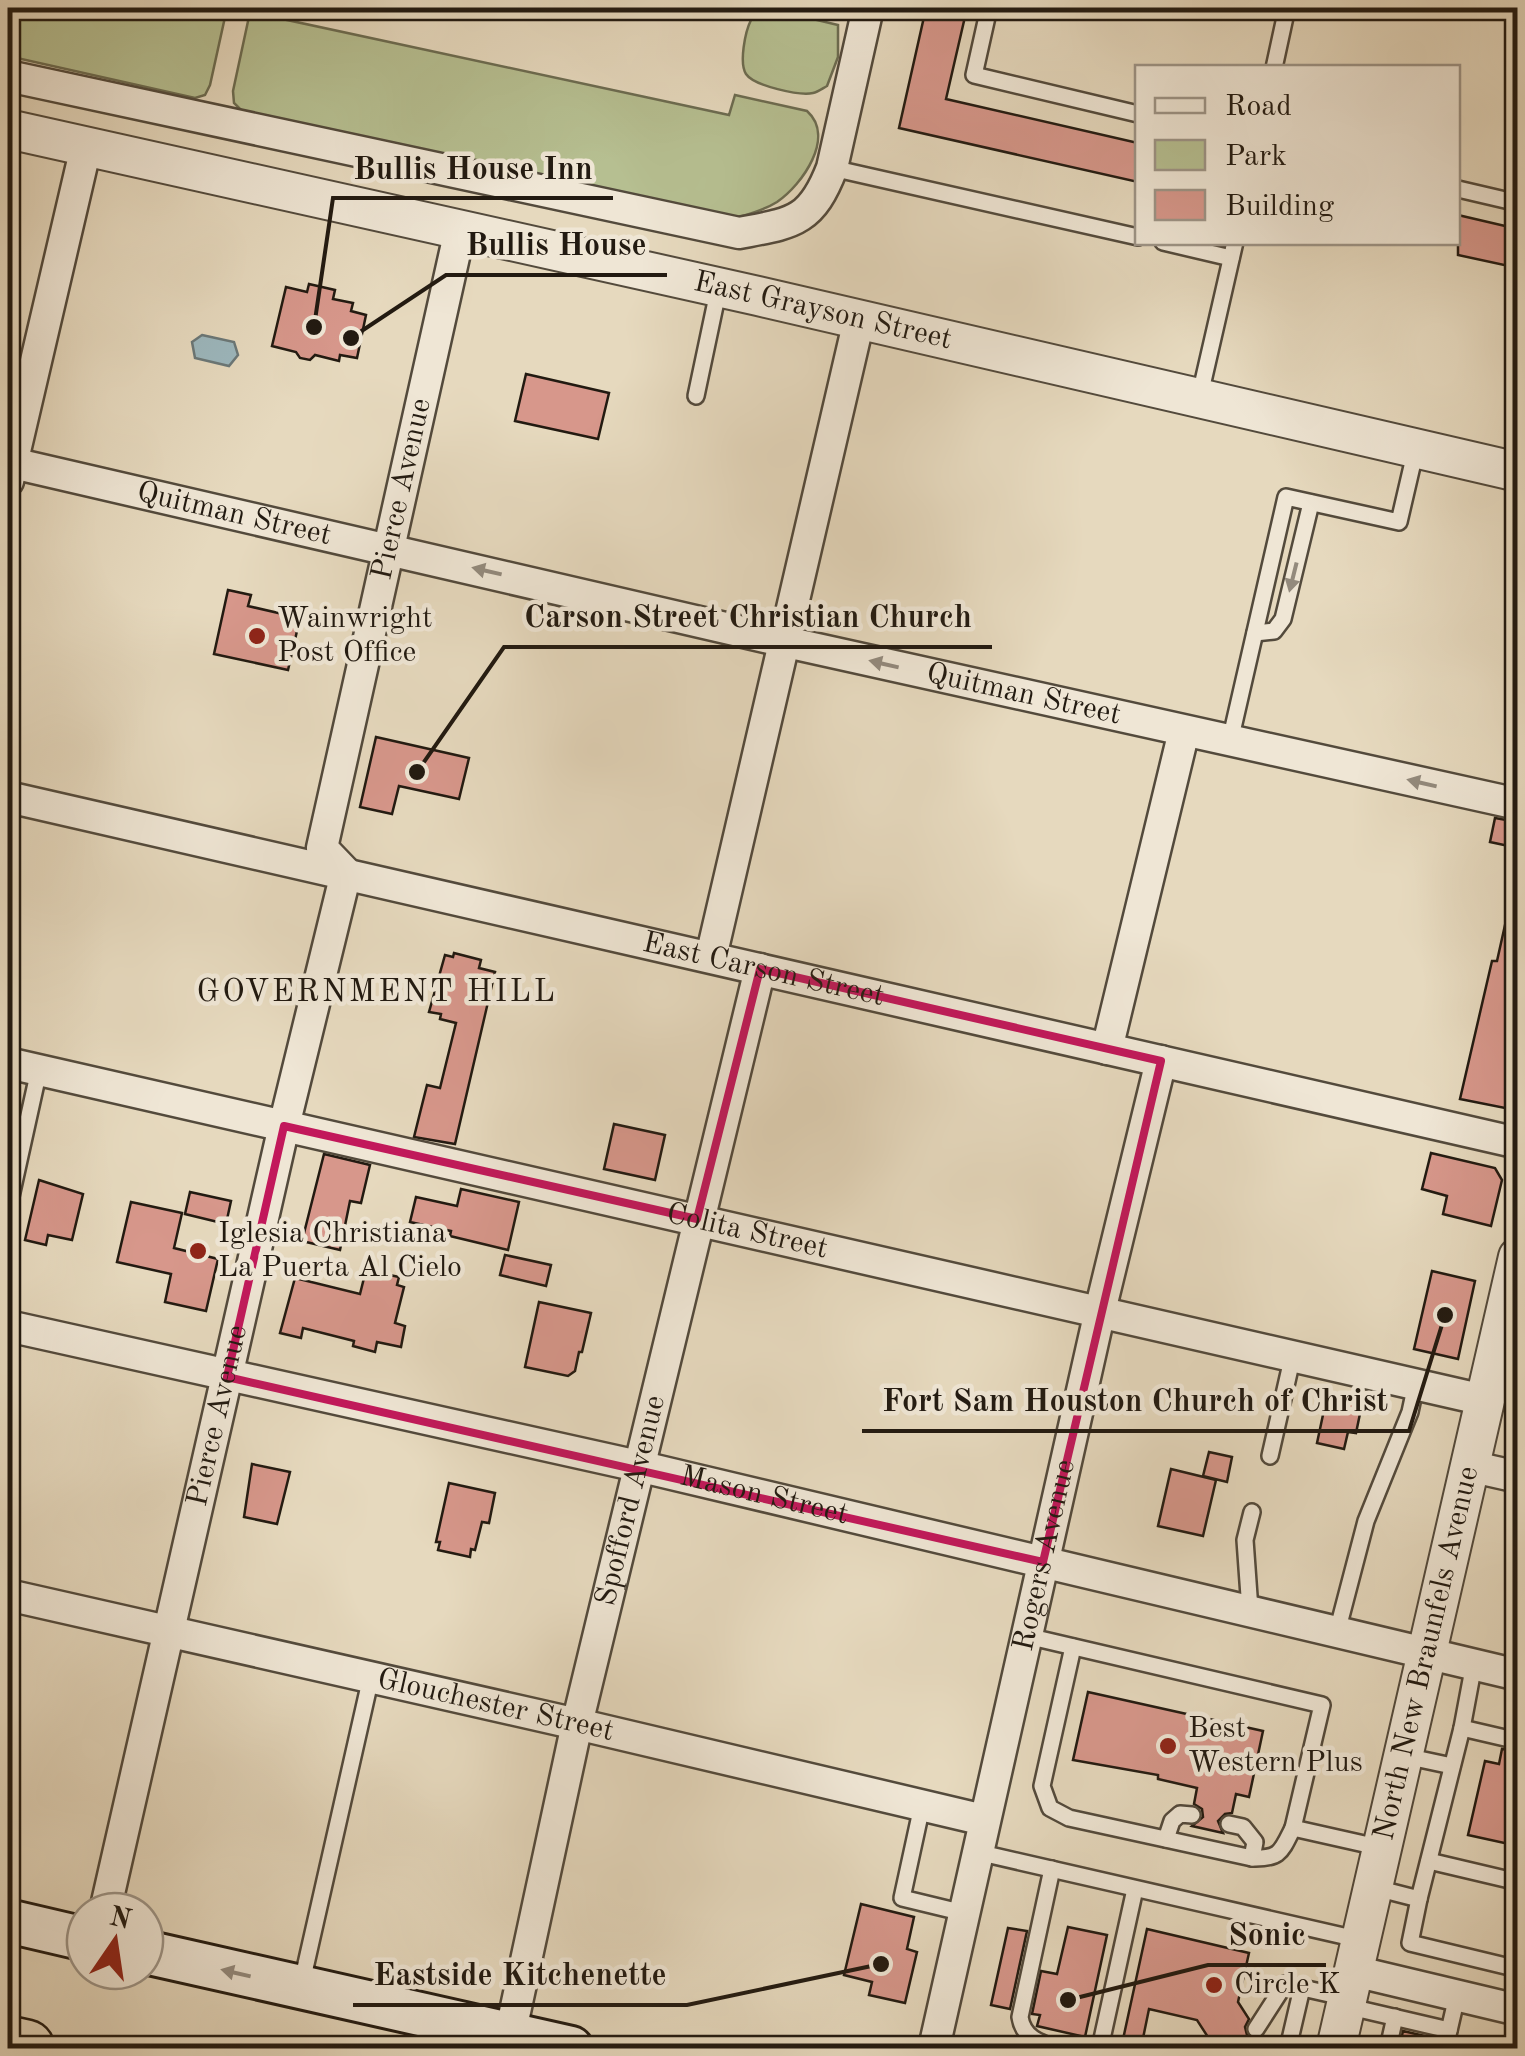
<svg xmlns="http://www.w3.org/2000/svg" width="1525" height="2056" viewBox="0 0 1525 2056" font-family="'Old Standard TT',serif">
  <style>
    .green { fill: #b6bf91; stroke: #6c6c51; stroke-width: 2.5 }
    .water { fill: #9cb7bd; stroke: #6b7878; stroke-width: 2.5 }
    .building { fill: #d7978b; stroke: #221a11; stroke-width: 2.5 }
    .lines { fill: none; stroke-linecap: round; stroke-linejoin: round }
    .service-casing { stroke: #534a3c; stroke-width: 20 }
    .minor-casing { stroke: #534a3c; stroke-width: 35 }
    .tertiary-casing { stroke: #534a3c; stroke-width: 42 }
    .secondary-casing { stroke: #221a11; stroke-width: 48 }
    .motorway-casing { stroke: #221a11; stroke-width: 60 }
    .service { stroke: #efe6d5; stroke-width: 15 }
    .minor { stroke: #efe6d5; stroke-width: 30 }
    .tertiary { stroke: #efe6d5; stroke-width: 38 }
    .secondary { stroke: #efe6d5; stroke-width: 42 }
    .motorway { stroke: #e6d9be; stroke-width: 55 }
    .oneway { fill: #938a7d }
    .marked { fill: none; stroke: #c2185b; stroke-width: 8; stroke-linejoin: round }
    .poi-dot { fill: #8f2418; stroke: #efe6d5; stroke-width: 4 }
    .labels { text-anchor: middle; dominant-baseline: central; stroke-width: 9; stroke-linejoin: round; paint-order: stroke }
    .street-label { font-size: 30px; fill: #221a11; stroke: #efe6d5 }
    .poi-label { font-size: 30px; fill: #221a11; stroke: #efe6d5; text-anchor: start }
    .neighbourhood-label { font-size: 32px; letter-spacing: 2.5px; fill: #221a11; stroke: #efe6d5 }
    .leader { fill: none; stroke: #221a11; stroke-width: 4 }
    .callout-dot { fill: #221a11; stroke: #efe6d5; stroke-width: 4 }
    .callout-label { font-size: 32px; text-anchor: middle; font-weight: bold; fill: #221a11; stroke: #efe6d5; stroke-width: 9; stroke-linejoin: round; paint-order: stroke }
  </style>
  <rect width="100%" height="100%" fill="#e6d9be"/>
  <filter id="stains"><feTurbulence type="fractalNoise" baseFrequency=".002" numOctaves="4"/><feColorMatrix values="0 0 0 0 .2 0 0 0 0 .09 0 0 0 0 .02 0 0 0 .5 -.17"/></filter>
  <radialGradient id="worn" r=".72"><stop offset=".6" stop-color="#630" stop-opacity="0"/><stop offset="1" stop-color="#630" stop-opacity=".3"/></radialGradient>
  <g class="green">
    <polygon points="8,8 227,8 210,85 205,95 195,98 8,56"/>
    <path d="M771 9 838 25V57L827 86C823 88 818 92 813 93 800 96 754 86 746 74 739 63 745 32 751 20 755 12 763 10 771 9Z"/>
    <path d="M250 12 729 115 735 95 807 111C836 137 802 185 777 202 766 209 745 216 733 218 721 220 706 215 694 213L242 111 234 103 233 91Z"/>
  </g>
  <polygon class="water" points="202,335 234,342 238,355 229,366 195,358 192,342"/>
  <g class="building">
    <polygon points="926,8 967,8 946,99 1138,143 1138,182 899,128"/>
    <polygon points="1458,215 1518,229 1518,268 1458,255"/>
    <polygon points="309,284 335,290 333,299 353,303 351,311 366,315 357,358 340,355 339,361 315,355 310,360 300,358 296,352 272,346 286,287 307,292"/>
    <polygon points="526,374 609,393 598,439 515,421"/>
    <polygon points="228,590 251,595 248,606 300,618 288,670 214,654"/>
    <polygon points="376,737 469,758 459,799 399,786 392,814 360,807"/>
    <polygon points="1495,818 1518,822 1518,848 1490,842"/>
    <polygon points="1509,907 1518,908 1518,1104 1510,1109 1460,1099 1492,961 1497,961"/>
    <polygon points="454,953 481,960 479,968 495,972 455,1144 414,1137 427,1085 440,1088 456,1023 440,1019 441,1014 429,1012 445,955 453,957"/>
    <polygon points="614,1124 665,1135 655,1180 604,1169"/>
    <polygon points="1431,1153 1495,1168 1502,1180 1491,1226 1443,1214 1447,1196 1422,1189"/>
    <polygon points="324,1154 370,1165 361,1203 350,1201 340,1250 302,1241"/>
    <polygon points="39,1180 83,1194 72,1240 48,1235 46,1245 25,1240"/>
    <polygon points="461,1189 519,1202 508,1250 450,1236 451,1231 410,1222 416,1197 457,1206"/>
    <polygon points="190,1192 231,1201 226,1224 185,1214"/>
    <polygon points="131,1202 182,1213 174,1248 218,1259 206,1311 165,1302 171,1274 117,1262"/>
    <polygon points="505,1255 551,1265 546,1286 500,1275"/>
    <polygon points="366,1270 399,1277 397,1285 404,1287 395,1323 405,1326 401,1347 377,1342 375,1352 353,1346 354,1341 303,1328 301,1338 280,1333 295,1278 360,1294"/>
    <polygon points="1432,1271 1475,1281 1458,1359 1414,1349"/>
    <polygon points="539,1302 591,1313 582,1352 579,1352 575,1371 568,1376 525,1367"/>
    <polygon points="1327,1396 1362,1404 1356,1433 1348,1432 1344,1449 1317,1443"/>
    <polygon points="1209,1452 1232,1457 1227,1482 1203,1476"/>
    <polygon points="252,1464 290,1472 277,1524 244,1517"/>
    <polygon points="1171,1469 1216,1480 1203,1536 1158,1526"/>
    <polygon points="449,1483 495,1493 489,1523 482,1522 475,1550 471,1549 470,1557 438,1550 440,1542 436,1542"/>
    <polygon points="1088,1692 1263,1731 1249,1797 1236,1794 1232,1813 1225,1814 1218,1821 1223,1833 1192,1826 1203,1817 1202,1809 1194,1804 1197,1788 1158,1779 1158,1775 1073,1760"/>
    <polygon points="1502,1749 1518,1752 1518,1846 1468,1835 1485,1761 1499,1764"/>
    <polygon points="861,1904 914,1917 907,1949 917,1952 905,2003 869,1995 872,1982 844,1975"/>
    <polygon points="1068,1927 1107,1935 1085,2037 1037,2026 1040,2015 1032,2014 1041,1971 1057,1974"/>
    <polygon points="1008,1928 1027,1931 1010,2009 991,2005"/>
    <polygon points="1147,1929 1249,1953 1238,2002 1249,2019 1245,2027 1247,2035 1254,2040 1261,2039 1267,2048 1215,2048 1197,2020 1149,2009 1141,2048 1122,2044"/>
    <polygon points="1403,2031 1429,2037 1426,2048 1399,2048"/>
  </g>
  <g class="lines">
    <g class="service-casing">
      <g id="service">
        <polyline points="989,8 974,75 1138,114"/>
        <polyline points="1274,68 1287,8"/>
        <polyline points="832,168 1138,237"/>
        <polyline points="1458,189 1518,203"/>
        <polyline points="1163,242 1231,258"/>
        <polyline points="696,396 719,287"/>
        <polyline points="1199,399 1235,242"/>
        <polyline points="1255,633 1274,631 1283,619 1311,503"/>
        <polyline points="1230,741 1286,497 1399,522 1416,449"/>
        <polyline points="8,1210 39,1070"/>
        <polyline points="1270,1456 1293,1355"/>
        <polyline points="1250,1610 1245,1540 1252,1512"/>
        <polyline points="1337,1632 1366,1521 1410,1412 1416,1384"/>
        <polyline points="1027,1636 1322,1705 1293,1828 1382,1848"/>
        <path d="M1073 1647 1042 1786 1050 1808 1069 1818 1252 1858C1280 1859 1281 1852 1293 1828"/>
        <polyline points="1462,1728 1518,1741"/>
        <polyline points="1405,1756 1452,1766"/>
        <polyline points="922,1806 902,1898 964,1913"/>
        <polyline points="1229,1824 1243,1827 1255,1842 1252,1858"/>
        <polyline points="1166,1839 1172,1821 1180,1814 1192,1815"/>
        <polyline points="977,1852 1361,1940"/>
        <polyline points="1429,1861 1518,1882"/>
        <path d="M1052 1869 1020 2017C1023 2037 1039 2043 1056 2048"/>
        <polyline points="1376,1888 1419,1899 1462,1728 1474,1664"/>
        <polyline points="1419,1899 1410,1943 1518,1969"/>
        <polyline points="301,1986 371,1677"/>
        <polyline points="1346,2006 1449,2030"/>
        <polyline points="1256,2029 1285,1984 1347,1998"/>
        <polyline points="1100,2048 1135,1889"/>
        <polyline points="1288,2048 1302,1988"/>
        <polyline points="1388,2048 1395,2017"/>
        <polyline points="1445,2048 1457,1996"/>
      </g>
    </g>
    <g class="minor-casing">
      <g id="minor">
        <path d="M8 76 739 233C792 223 811 223 832 168L868 8"/>
        <path id="s1" d="M8 462 786 642 1518 804"/>
        <polyline points="8,481 86,147"/>
        <path id="s2" d="M8 797 1518 1143"/>
        <polyline points="711,957 859,320"/>
        <polyline points="1107,1049 1184,731"/>
        <path id="s3" d="M8 1063 1484 1400"/>
        <path id="s4" d="M8 1326 638 1466 1518 1675"/>
        <polyline points="1469,1466 1518,1477"/>
        <path id="s5" d="M8 1595 577 1724 984 1820"/>
        <path id="s6" d="M105 1911 284 1126 346 873 322 848 460 230"/>
        <polyline points="1354,1971 1518,2010"/>
        <path id="s7" d="M510 2035 577 1724 760 969"/>
        <path id="s8" d="M934 2048 1100 1311 1161 1061"/>
      </g>
    </g>
    <g class="tertiary-casing">
      <g id="tertiary">
        <path id="s9" d="M8 129 758 296 1518 472"/>
        <path id="s10" d="M1336 2048 1518 1257"/>
      </g>
    </g>
    <g class="secondary-casing">
      <g id="secondary">
        <polyline points="8,1921 85,1939"/>
        <polyline points="145,1952 571,2048"/>
      </g>
    </g>
    <g class="motorway-casing">
      <polyline id="motorway" points="8,2044 26,2048"/>
    </g>
    <use href="#service" class="service"/>
    <use href="#minor" class="minor"/>
    <use href="#tertiary" class="tertiary"/>
    <use href="#secondary" class="secondary"/>
    <use href="#motorway" class="motorway"/>
  </g>
  <defs><path id="oneway-solid" d="M-6-.8H1V-3.2L6.5 0L1 3.2V.8H-6Z" transform="scale(2.5)"/></defs>
  <g class="oneway">
    <use href="#oneway-solid" transform="translate(487 571) rotate(-167)"/>
    <use href="#oneway-solid" transform="translate(1293 577) rotate(104)"/>
    <use href="#oneway-solid" transform="translate(884 664) rotate(-167)"/>
    <use href="#oneway-solid" transform="translate(1422 783) rotate(-167)"/>
    <use href="#oneway-solid" transform="translate(236 1973) rotate(-167)"/>
  </g>
  <path class="marked" d="M760 969 1161 1061 1043 1562 227 1377 284 1126 697 1219Z"/>
  <g class="poi-dot">
    <circle cx="257" cy="636" r="10"/>
    <circle cx="198" cy="1251" r="10"/>
    <circle cx="1168" cy="1746" r="10"/>
    <circle cx="1214" cy="1985" r="10"/>
  </g>
  <g class="labels">
    <g class="street-label">
      <text stroke="none"><textPath href="#s9" startOffset="835">East Grayson Street</textPath></text>
      <text stroke="none"><textPath href="#s6" startOffset="1468">Pierce Avenue</textPath></text>
      <text stroke="none"><textPath href="#s1" startOffset="232">Quitman Street</textPath></text>
      <text stroke="none"><textPath href="#s1" startOffset="1042">Quitman Street</textPath></text>
      <text stroke="none"><textPath href="#s2" startOffset="775">East Carson Street</textPath></text>
      <text stroke="none"><textPath href="#s3" startOffset="758">Colita Street</textPath></text>
      <text stroke="none"><textPath href="#s6" startOffset="508">Pierce Avenue</textPath></text>
      <text stroke="none"><textPath href="#s4" startOffset="775">Mason Street</textPath></text>
      <text stroke="none"><textPath href="#s7" startOffset="548">Spofford Avenue</textPath></text>
      <text stroke="none"><textPath href="#s8" startOffset="505">Rogers Avenue</textPath></text>
      <text stroke="none"><textPath href="#s10" startOffset="405">North New Braunfels Avenue</textPath></text>
      <text stroke="none"><textPath href="#s5" startOffset="500">Glouchester Street</textPath></text>
    </g>
    <g class="poi-label">
      <text x="277" y="619">Wainwright<tspan x="277" dy="34">Post Office</tspan></text>
      <text x="218" y="1234">Iglesia Christiana<tspan x="218" dy="34">La Puerta Al Cielo</tspan></text>
      <text x="1188" y="1729">Best<tspan x="1188" dy="34">Western Plus</tspan></text>
      <text x="1234" y="1985">Circle K</text>
    </g>
    <g class="neighbourhood-label">
      <text x="377" y="993">GOVERNMENT HILL</text>
    </g>
  </g>
  <path class="leader" d="M314 327L333 198H613M351 338L446 275H667M417 772L504 647H992M1445 1315L1409 1431H862M1068 2000L1208 1965H1326M881 1964L687 2005H353"/>
  <g class="callout-dot">
    <circle cx="314" cy="327" r="10"/>
    <circle cx="351" cy="338" r="10"/>
    <circle cx="417" cy="772" r="10"/>
    <circle cx="1445" cy="1315" r="10"/>
    <circle cx="1068" cy="2000" r="10"/>
    <circle cx="881" cy="1964" r="10"/>
  </g>
  <g class="callout-label">
    <text x="473" y="179">Bullis House Inn</text>
    <text x="556" y="255">Bullis House</text>
    <text x="748" y="627">Carson Street Christian Church</text>
    <text x="1135" y="1411">Fort Sam Houston Church of Christ</text>
    <text x="1267" y="1945">Sonic</text>
    <text x="520" y="1985">Eastside Kitchenette</text>
  </g>
  <rect width="1525" height="2056" fill="none" stroke="#e6d9be" stroke-width="40"/>
  <rect x="10" y="10" width="1505" height="2036" fill="none" stroke="#221a11" stroke-width="5"/>
  <rect x="20" y="20" width="1485" height="2016" fill="none" stroke="#221a11" stroke-width="2.5"/>
  <rect x="1135" y="65" width="325" height="180" fill="#efe6d5" stroke="#9d9487" stroke-width="2.5"/>
  <rect x="1155" y="98" width="50" height="15" fill="#efe6d5" stroke="#9d9487" stroke-width="2.5"/>
  <text x="1225" y="115" font-size="30" fill="#221a11">Road</text>
  <rect x="1155" y="140" width="50" height="30" fill="#b6bf91" stroke="#9d9487" stroke-width="2.5"/>
  <text x="1225" y="165" font-size="30" fill="#221a11">Park</text>
  <rect x="1155" y="190" width="50" height="30" fill="#d7978b" stroke="#9d9487" stroke-width="2.5"/>
  <text x="1225" y="215" font-size="30" fill="#221a11">Building</text>
  <g transform="translate(115 1941) rotate(13)"><circle r="48" fill="#efe6d5" stroke="#9d9487" stroke-width="2.5"/>
  <path d="M0-8L18 38L0 25L-18 38Z" fill="#8f2418"/>
  <text y="-15" font-size="28" font-weight="bold" text-anchor="middle" fill="#221a11">N</text>
  </g>
  <rect width="100%" height="100%" filter="url(#stains)"/>
  <rect width="100%" height="100%" fill="url(#worn)"/>
</svg>
